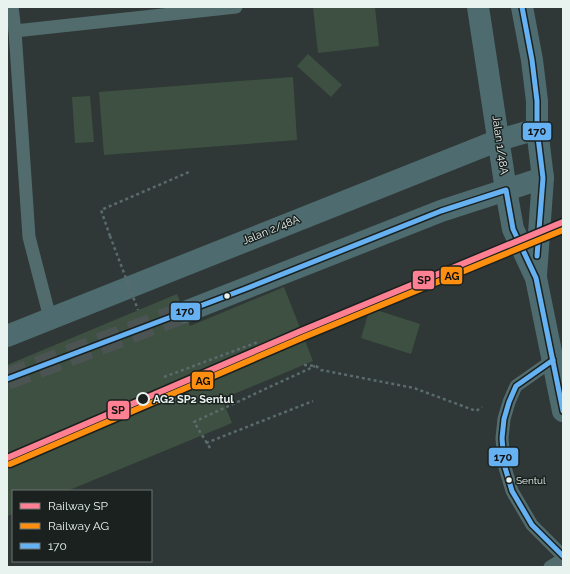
<svg xmlns="http://www.w3.org/2000/svg" width="570" height="574" viewBox="0 0 570 574" font-family="Raleway,sans-serif">
  <style>
    .building { fill: #3e5042 }
    .lines { fill: none; stroke-linecap: round; stroke-linejoin: round }
    .secondary-tunnel { stroke: #4b5452; stroke-width: 22; stroke-dasharray: 22 11; stroke-linecap: butt }
    .path { stroke: #5a6b6d; stroke-width: 2.5; stroke-dasharray: 3 3; stroke-linecap: butt }
    .service { stroke: #526c6e; stroke-width: 13 }
    .secondary { stroke: #4e6c70; stroke-width: 22 }
    .path-bridge { stroke: #5a6b6d; stroke-width: 2.5; stroke-dasharray: 3 3; stroke-linecap: butt }
    .bus-1-casing { stroke: #1a211f; stroke-width: 8 }
    .bus-1 { stroke: #66b1f2; stroke-width: 5 }
    .rail-1-casing { stroke: #1a211f; stroke-width: 9 }
    .rail-2-casing { stroke: #1a211f; stroke-width: 9 }
    .rail-1 { stroke: #ff8092; stroke-width: 6 }
    .rail-2 { stroke: #fe8e10; stroke-width: 6 }
    .bus-dot { fill: #e8f2ef; stroke: #1a211f; stroke-width: 1.5 }
    .stop-dot { fill: #1a211f; stroke: #e8f2ef; stroke-width: 2 }
    .labels { text-anchor: middle; dominant-baseline: central; stroke-width: 3; stroke-linejoin: round; paint-order: stroke }
    .bus-label { font-size: 10px; fill: #e8f2ef; stroke: #1a211f; text-anchor: start }
    .street-label { font-size: 11px; fill: #e8f2ef; stroke: #1a211f }
    .stop-label { font-size: 11px; font-weight: bold; fill: #e8f2ef; stroke: #1a211f; text-anchor: start }
    .line-badge { stroke: #1a211f; stroke-width: 1.5 }
    .pale-badge-label { font-size: 11px; text-anchor: middle; font-weight: bold; fill: #111 }
  </style>
  <rect width="100%" height="100%" fill="#2f3836"/>
  <g class="building">
    <polygon points="313,7 375,7 379,46 318,53"/>
    <polygon points="308,54 342,85 331,97 297,66"/>
    <polygon points="293,77 297,140 104,155 99,92"/>
    <polygon points="90,96 94,142 75,143 72,97"/>
    <polygon points="284,287 313,361 222,399 232,423 67,491 13,491 13,514 7,516 7,365 177,294 190,326"/>
    <polygon points="370,308 420,324 411,354 361,338"/>
  </g>
  <g class="lines">
    <polyline class="secondary-tunnel" points="7,379 185,312"/>
    <g class="path">
      <polyline points="110,236 101,210 189,172"/>
      <polyline points="304,365 316,366 321,370 414,388 476,411 482,407"/>
      <polyline points="164,377 258,342"/>
      <polyline points="206,443 313,401"/>
      <polyline points="210,448 194,422 315,366"/>
    </g>
    <g class="service">
      <polyline points="12,7 15,31 29,237 50,318"/>
      <polyline points="15,31 236,7"/>
      <polyline points="553,360 516,386 509,402 504,419 502,438 504,464 512,491 532,525 563,556"/>
      <polyline points="550,567 563,559"/>
    </g>
    <g class="secondary">
      <polyline points="478,7 506,190 513,229 536,278 563,411"/>
      <polyline points="522,7 532,60 537,101 537,129 543,178 536,275"/>
      <polyline points="185,312 441,211 543,178"/>
      <polyline points="7,336 499,140 537,129"/>
    </g>
    <polyline class="path-bridge" points="110,236 138,310"/>
    <g class="bus-1-casing">
      <g id="bus-1">
        <polyline points="522,7 532,60 537,101 537,129 543,178 537,256"/>
        <polyline points="553,360 516,386 509,402 504,419 502,438 504,464 512,491 532,525 563,556"/>
        <polyline points="7,379 245,289 441,211 506,190 513,229 536,278 563,411"/>
      </g>
    </g>
    <use href="#bus-1" class="bus-1"/>
    <g class="rail-1-casing">
      <polyline id="rail-1" points="7,458 301,331 563,222"/>
    </g>
    <g class="rail-2-casing">
      <polyline id="rail-2" points="10,464 304,337 563,230"/>
    </g>
    <use href="#rail-1" class="rail-1"/>
    <use href="#rail-2" class="rail-2"/>
  </g>
  <g class="bus-dot">
    <circle cx="227" cy="296" r="3.5"/>
    <circle cx="509" cy="480" r="3.5"/>
  </g>
  <circle class="stop-dot" cx="143" cy="399" r="6"/>
  <g class="labels">
    <g class="bus-label">
      <text x="516" y="480">Sentul</text>
    </g>
    <g class="street-label">
      <text transform="translate(500 145) rotate(82)">Jalan 1/48A</text>
      <text transform="translate(271 230) rotate(-22)">Jalan 2/48A</text>
    </g>
    <g class="stop-label">
      <text x="153" y="399">AG2 SP2 Sentul</text>
    </g>
  </g>
  <g class="line-badge">
    <rect x="522" y="122" width="30" height="19" rx="4" fill="#66b1f2"/>
    <rect x="440" y="266" width="23" height="19" rx="4" fill="#fe8e10"/>
    <rect x="412" y="270" width="23" height="20" rx="4" fill="#ff8092"/>
    <rect x="170" y="302" width="31" height="19" rx="4" fill="#66b1f2"/>
    <rect x="191" y="371" width="23" height="19" rx="4" fill="#fe8e10"/>
    <rect x="107" y="400" width="23" height="20" rx="4" fill="#ff8092"/>
    <rect x="488" y="447" width="31" height="20" rx="4" fill="#66b1f2"/>
  </g>
  <g class="pale-badge-label">
    <text x="537" y="135">170</text>
    <text x="452" y="280">AG</text>
    <text x="424" y="284">SP</text>
    <text x="185" y="315">170</text>
    <text x="203" y="385">AG</text>
    <text x="118" y="414">SP</text>
    <text x="503" y="461">170</text>
  </g>
  <rect width="570" height="574" fill="none" stroke="#e8f2ef" stroke-width="16"/>
  <rect x="12" y="490" width="140" height="72" fill="#1a211f" stroke="#6c7572"/>
  <rect x="20" y="503" width="20" height="6" fill="#ff8092" stroke="#6c7572"/>
  <text x="48" y="510" font-size="12" fill="#e8f2ef">Railway SP</text>
  <rect x="20" y="523" width="20" height="6" fill="#fe8e10" stroke="#6c7572"/>
  <text x="48" y="530" font-size="12" fill="#e8f2ef">Railway AG</text>
  <rect x="20" y="543" width="20" height="6" fill="#66b1f2" stroke="#6c7572"/>
  <text x="48" y="550" font-size="12" fill="#e8f2ef">170</text>
</svg>
